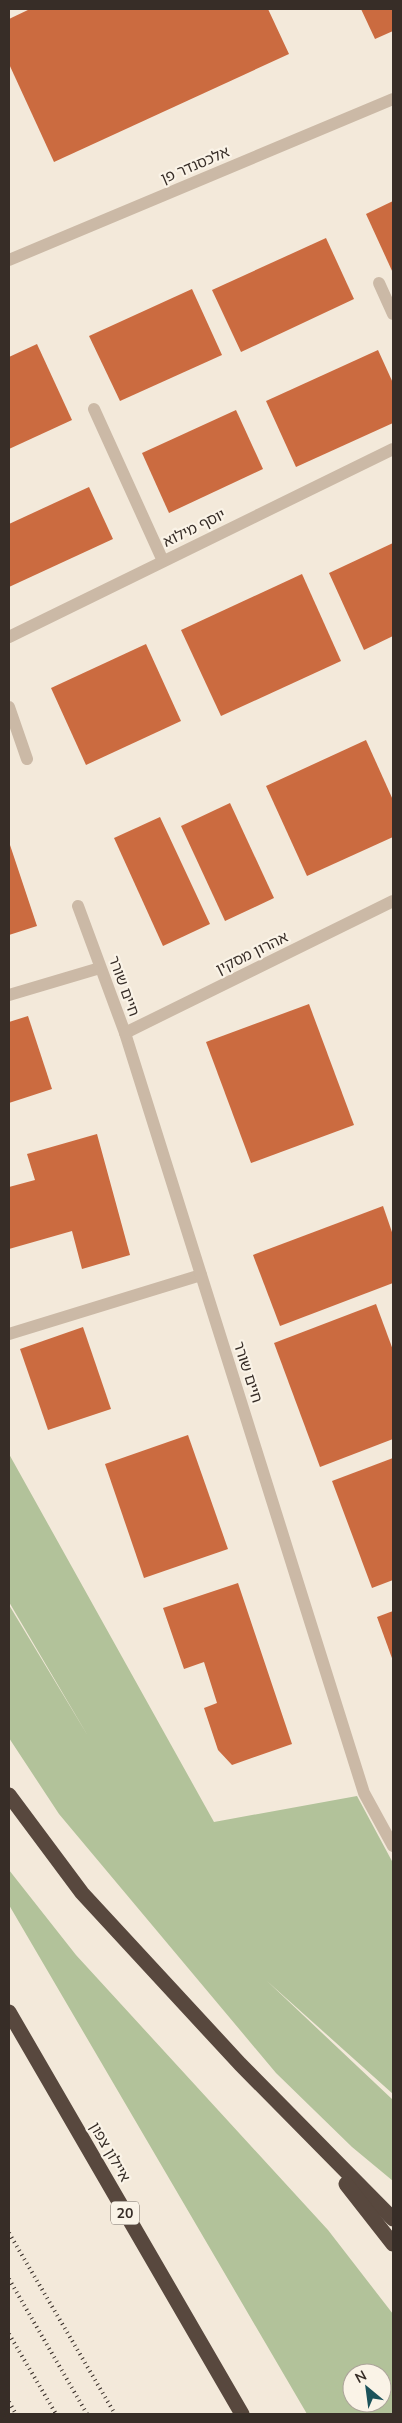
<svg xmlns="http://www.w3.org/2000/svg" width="402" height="2423" viewBox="0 0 402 2423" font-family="'Nunito Sans','Noto Sans Hebrew',sans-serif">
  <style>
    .green { fill: #b2c29a; fill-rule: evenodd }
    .building { fill: #cb6b40 }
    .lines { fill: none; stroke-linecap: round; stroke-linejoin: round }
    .lane { stroke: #cbb9a6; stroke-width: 12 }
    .street { stroke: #cbb9a6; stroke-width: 12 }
    .highway { stroke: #58483e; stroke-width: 15 }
    .rail { stroke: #372d27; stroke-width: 4; stroke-dasharray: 1 4; stroke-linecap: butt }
    .labels { text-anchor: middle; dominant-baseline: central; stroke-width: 4.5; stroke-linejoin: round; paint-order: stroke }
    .shield { fill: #faf3e7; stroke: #726861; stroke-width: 1 }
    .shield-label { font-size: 14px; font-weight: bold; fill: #372d27 }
    .street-label { font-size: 15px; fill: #372d27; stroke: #faf3e7 }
  </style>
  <rect width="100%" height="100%" fill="#f3e9da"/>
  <g class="green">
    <polygon points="9,1454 214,1822 357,1796 393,1863 393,2094 267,1981 393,2100 393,2181 352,2147 276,2073 59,1814 9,1738 9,1605 88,1736 9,1602"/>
    <path d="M9 1870 76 1955 328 2230 393 2314V2414H307L9 1905ZM352 2373H382V2403H352Z"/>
  </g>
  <g class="building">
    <polygon points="30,9 268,9 289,54 54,162 9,64 9,19"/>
    <polygon points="361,9 393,9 393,31 375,39"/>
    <polygon points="393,201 393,273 366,214"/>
    <polygon points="326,238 354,299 241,352 212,290"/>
    <polygon points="192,289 222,355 120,401 89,336"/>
    <polygon points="37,344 72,420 9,449 9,357"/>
    <polygon points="378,350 393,383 393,423 296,467 266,401"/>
    <polygon points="236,410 263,469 169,513 142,453"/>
    <polygon points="89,487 113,539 9,587 9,524"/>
    <polygon points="393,543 393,636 364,650 329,573"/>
    <polygon points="302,574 341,661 221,716 181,630"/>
    <polygon points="146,644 181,721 86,765 51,688"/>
    <polygon points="366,740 393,800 393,837 307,876 266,786"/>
    <polygon points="230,803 274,898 225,921 181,826"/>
    <polygon points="160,817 210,924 163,946 114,838"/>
    <polygon points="9,842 37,926 9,935"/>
    <polygon points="309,1004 354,1125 251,1163 206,1042"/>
    <polygon points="28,1016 52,1089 9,1103 9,1022"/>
    <polygon points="97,1134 130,1255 82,1269 72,1231 9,1249 9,1187 35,1180 27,1154"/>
    <polygon points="383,1206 393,1235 393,1283 280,1326 253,1255"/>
    <polygon points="376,1304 393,1350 393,1439 320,1467 274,1343"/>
    <polygon points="83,1327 111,1409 48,1430 20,1349"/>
    <polygon points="188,1435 228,1549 144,1578 105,1464"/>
    <polygon points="393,1458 393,1580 372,1588 332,1481"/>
    <polygon points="238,1583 292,1744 232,1765 218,1750 204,1708 217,1703 204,1662 184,1669 163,1608"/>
    <polygon points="393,1611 393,1661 377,1617"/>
  </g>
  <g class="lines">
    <g class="lane">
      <polyline points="9,995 100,968"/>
      <polyline points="9,1334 201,1275"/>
    </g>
    <g class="street">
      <polyline points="9,260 393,99"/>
      <polyline points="379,283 393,314"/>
      <polyline points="94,409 163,561"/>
      <polyline points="9,637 393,449"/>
      <polyline points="9,707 27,759"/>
      <polyline points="78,906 125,1033 364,1793 393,1846"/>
      <polyline points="125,1033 393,901"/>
    </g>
    <g class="highway">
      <polyline points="9,1795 82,1893 240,2064 393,2219"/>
      <polyline points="9,2012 242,2414"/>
      <polyline points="346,2184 393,2244"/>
    </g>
    <g class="rail">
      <polyline points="9,2233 115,2414"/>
      <polyline points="9,2279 87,2414"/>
      <polyline points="9,2334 56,2414"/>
      <polyline points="9,2402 16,2414"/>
    </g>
  </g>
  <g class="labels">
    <rect class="shield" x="111" y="2201.5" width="28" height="23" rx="4"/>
    <g class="shield-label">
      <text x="125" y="2213">20</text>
    </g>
    <g class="street-label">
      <text transform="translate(195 165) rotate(-23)">אלכסנדר פן</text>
      <text transform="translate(194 528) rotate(-26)">יוסף מילוא</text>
      <text transform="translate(252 953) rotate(-26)">אהרון מסקין</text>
      <text transform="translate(124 986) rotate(70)">חיים שורר</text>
      <text transform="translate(248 1372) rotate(72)">חיים שורר</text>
      <text transform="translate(110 2152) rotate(60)">איילון צפון</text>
    </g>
  </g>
  <rect width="402" height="2423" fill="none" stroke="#372d27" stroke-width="20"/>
  <g transform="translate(367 2388) rotate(331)"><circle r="24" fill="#faf3e7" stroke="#aca49a"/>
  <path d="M0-4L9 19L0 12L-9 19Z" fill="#1b525a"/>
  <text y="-8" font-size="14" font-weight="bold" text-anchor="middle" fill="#372d27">N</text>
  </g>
</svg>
